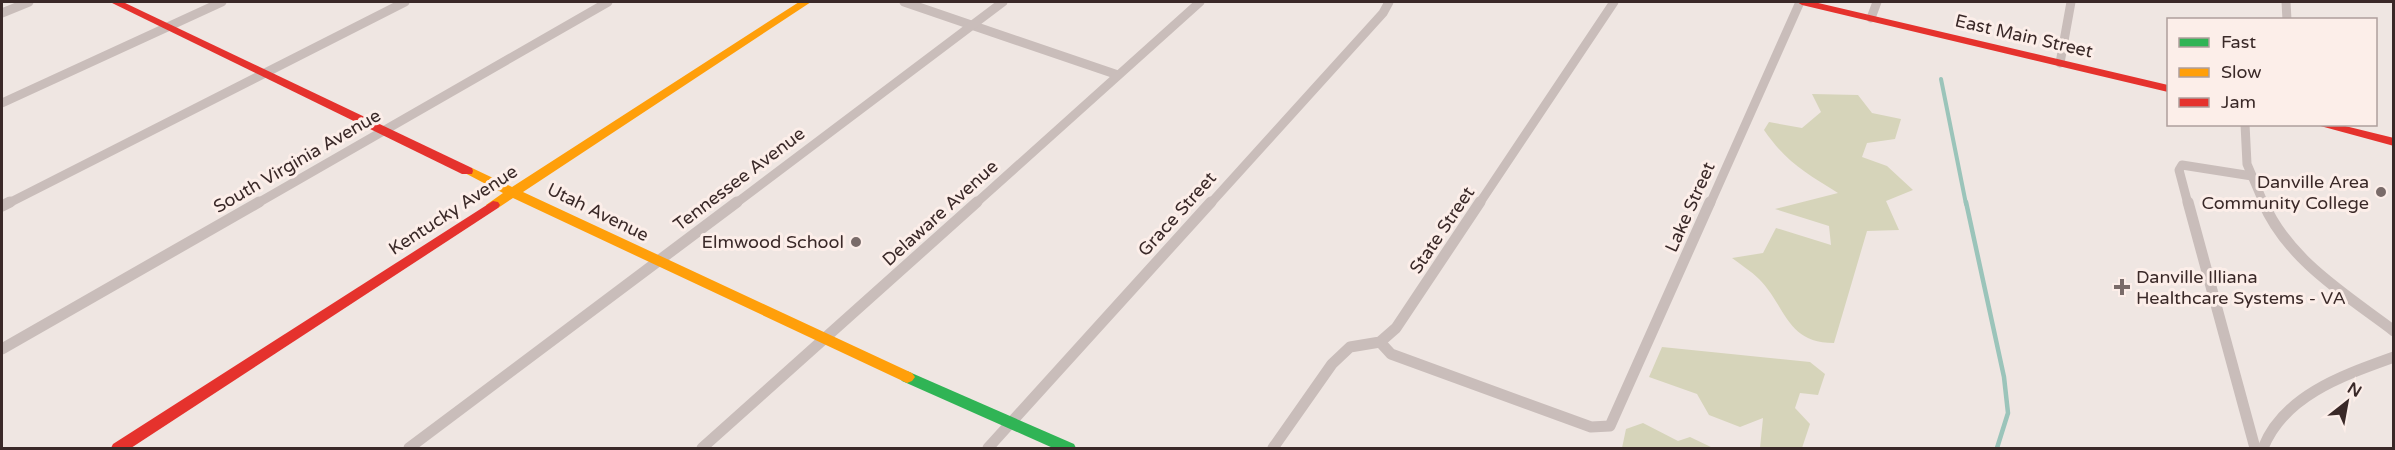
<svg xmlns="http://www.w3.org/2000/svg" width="2395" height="450" viewBox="0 0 2395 450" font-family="'Varela Round',sans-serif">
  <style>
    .green { fill: #d6d4ba }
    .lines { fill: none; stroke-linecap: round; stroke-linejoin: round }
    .stream-far1 { stroke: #9bc4ba; stroke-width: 4 }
    .stream { stroke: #9bc4ba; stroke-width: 4.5 }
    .street-far1 { stroke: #c9bdba; stroke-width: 9 }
    .street { stroke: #c9bdba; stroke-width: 11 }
    .fast { fill: #30b455; fill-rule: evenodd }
    .slow { fill: #ff9f0a; fill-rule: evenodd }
    .jam { fill: #e5322d; fill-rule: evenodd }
    .poi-dot { fill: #796b69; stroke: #fceee9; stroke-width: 2 }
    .labels { text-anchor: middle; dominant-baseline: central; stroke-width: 6; stroke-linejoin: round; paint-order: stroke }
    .street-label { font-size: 18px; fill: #3a2928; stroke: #fceee9 }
    .poi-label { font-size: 18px; fill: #3a2928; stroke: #fceee9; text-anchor: end }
  </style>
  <rect width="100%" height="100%" fill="#efe6e2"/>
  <g class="green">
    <path d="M1812 94 1858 95 1872 113 1901 119 1895 139 1867 143 1862 157 1887 166 1913 190 1886 201 1899 230 1867 231 1834 343C1786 343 1786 306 1759 279 1751 271 1741 265 1732 258L1763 253 1776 228 1831 245 1829 226 1775 209 1838 193C1806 173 1786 162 1764 130L1769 122 1802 128 1821 112Z"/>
    <polygon points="1662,347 1810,362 1825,374 1818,395 1800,393 1795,408 1810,424 1802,448 1760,448 1763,418 1740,427 1709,415 1697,394 1649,377"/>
    <polygon points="1643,423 1678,441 1690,437 1713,448 1622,448 1626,429"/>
  </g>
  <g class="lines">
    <polyline class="stream-far1" points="1941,79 1966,204"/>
    <polyline class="stream" points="1966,202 2004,377 2008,413 1997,448"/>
    <g class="street-far1">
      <polyline points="904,2 1118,75"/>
      <polyline points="2286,2 2287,20"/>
      <polyline points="2,13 29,2"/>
      <polyline points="1871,18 1877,2"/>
      <polyline points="2060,63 2071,2"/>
      <polyline points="2,103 222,2"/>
      <polyline points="2245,124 2247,164 2264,204"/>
      <polyline points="7,204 405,2"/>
      <polyline points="256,204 608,2"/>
      <polyline points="735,204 1003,2"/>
      <polyline points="975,204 1200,2"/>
      <polyline points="1210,204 1383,13 1389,2"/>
      <polyline points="1479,204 1614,2"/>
      <polyline points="1710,204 1800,2"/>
      <polyline points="2188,204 2179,170 2182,165 2252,176"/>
    </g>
    <g class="street">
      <polyline points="2188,202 2255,448"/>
      <path d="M2263 202C2288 260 2345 294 2394 331"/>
      <polyline points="2,206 10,202"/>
      <polyline points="1380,342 1391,354 1591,427 1610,426 1710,202"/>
      <polyline points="2,349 259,202"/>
      <polyline points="409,448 737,202"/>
      <polyline points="702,448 977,202"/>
      <polyline points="988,448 1211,202"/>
      <polyline points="1273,448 1332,364 1350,347 1380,342 1396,328 1480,202"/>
      <path d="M2263 448C2284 395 2344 375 2394 357"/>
    </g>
    <polygon class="fast" points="907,371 1074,444 1076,448 1053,448 902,381 899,377 902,373"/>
    <polygon class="slow" points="799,2 811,2 523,192 912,373 915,377 912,381 907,383 513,198 498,208 488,208 486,205 503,193 461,171 462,168 472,168 512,187"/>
    <g class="jam">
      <polygon points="110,2 123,2 472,168 473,171 472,174 462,174"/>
      <polygon points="1797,2 1814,2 2168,85 2168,92 1802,5"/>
      <polygon points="2313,124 2337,124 2394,138 2394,146"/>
      <polygon points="493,201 498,202 500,205 498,208 131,448 111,448 113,444"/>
    </g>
  </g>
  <g class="poi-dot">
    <circle cx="2381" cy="192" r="6"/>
    <circle cx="856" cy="242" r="6"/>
    <path d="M2119 278h6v6h6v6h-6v6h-6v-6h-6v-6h6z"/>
  </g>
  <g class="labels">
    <g class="street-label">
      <text transform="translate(2024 36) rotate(13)">East Main Street</text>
      <text transform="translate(297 161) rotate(-30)">South Virginia Avenue</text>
      <text transform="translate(739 179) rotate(-37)">Tennessee Avenue</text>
      <text transform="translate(1690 207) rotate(-66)">Lake Street</text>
      <text transform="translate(453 210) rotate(-33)">Kentucky Avenue</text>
      <text transform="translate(598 212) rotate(26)">Utah Avenue</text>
      <text transform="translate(940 213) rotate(-42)">Delaware Avenue</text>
      <text transform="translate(1177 214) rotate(-48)">Grace Street</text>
      <text transform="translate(1442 230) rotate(-56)">State Street</text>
    </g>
    <g class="poi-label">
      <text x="2369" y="182">Danville Area<tspan x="2369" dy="21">Community College</tspan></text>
      <text x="844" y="242">Elmwood School</text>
      <text x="2136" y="277" text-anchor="start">Danville Illiana<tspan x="2136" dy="21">Healthcare Systems - VA</tspan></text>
    </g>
  </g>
  <rect width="2395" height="450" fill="none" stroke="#3a2928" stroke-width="6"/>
  <rect x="2167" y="18" width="210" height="108" fill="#fceee9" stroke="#ae9f9c" stroke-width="1.5"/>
  <rect x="2179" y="38" width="30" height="9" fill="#30b455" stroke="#ae9f9c" stroke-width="1.5"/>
  <text x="2221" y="48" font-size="18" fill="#3a2928">Fast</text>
  <rect x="2179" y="68" width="30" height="9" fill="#ff9f0a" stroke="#ae9f9c" stroke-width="1.5"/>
  <text x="2221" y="78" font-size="18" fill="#3a2928">Slow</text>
  <rect x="2179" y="98" width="30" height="9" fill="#e5322d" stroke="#ae9f9c" stroke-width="1.5"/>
  <text x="2221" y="108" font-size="18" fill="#3a2928">Jam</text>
  <g transform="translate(2347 402) rotate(31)" stroke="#fceee9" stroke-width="4.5" paint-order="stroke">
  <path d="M0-4.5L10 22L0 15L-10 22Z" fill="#3a2928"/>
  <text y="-9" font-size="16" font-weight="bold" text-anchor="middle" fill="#3a2928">N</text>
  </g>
</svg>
